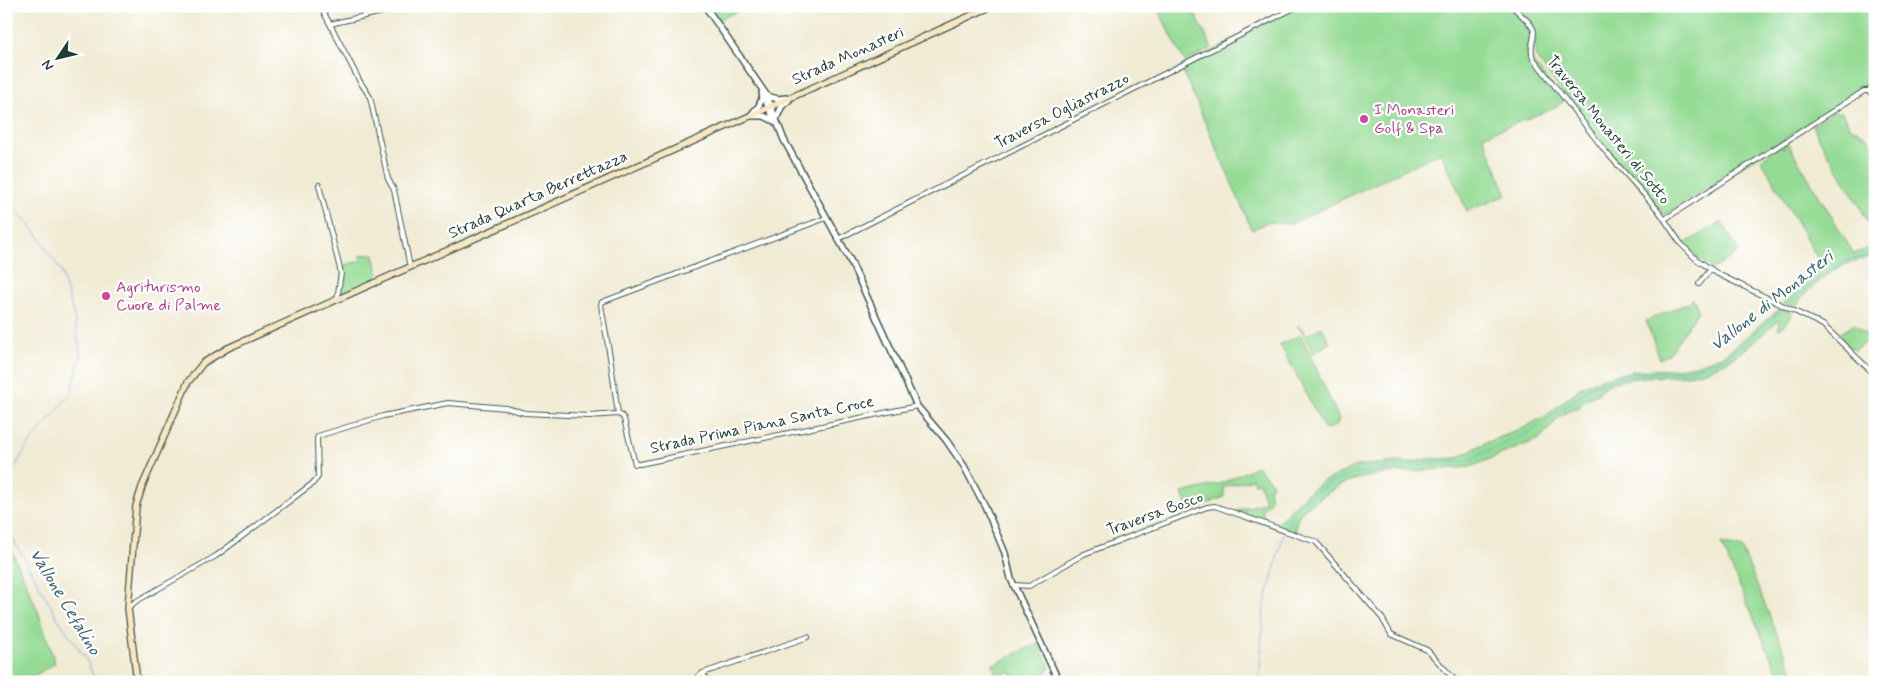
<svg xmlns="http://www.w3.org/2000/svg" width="1881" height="688" viewBox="0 0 1881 688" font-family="Mynerve,sans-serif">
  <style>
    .green { fill: #95db95; stroke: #5a8c64 }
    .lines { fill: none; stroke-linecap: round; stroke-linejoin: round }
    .stream { stroke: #6da8dd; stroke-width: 1 }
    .minor-casing { stroke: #3e574c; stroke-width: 6 }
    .tertiary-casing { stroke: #3e574c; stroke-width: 8 }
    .secondary-casing { stroke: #3e574c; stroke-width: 8 }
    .minor { stroke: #fff; stroke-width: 4 }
    .tertiary { stroke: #fff; stroke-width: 5 }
    .secondary { stroke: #f9e7c3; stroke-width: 5.5 }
    .hotel-dot { fill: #d1479c; stroke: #fff; stroke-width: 2 }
    .labels { text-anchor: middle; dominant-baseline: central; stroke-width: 4.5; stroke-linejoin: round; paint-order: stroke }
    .street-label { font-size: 16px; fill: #1f3d34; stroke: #fff }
    .hotel-label { font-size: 16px; fill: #b23c85; stroke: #fff; text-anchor: start }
    .water-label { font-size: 18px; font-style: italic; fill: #3a626f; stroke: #fff }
  </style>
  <rect width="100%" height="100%" fill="#fff"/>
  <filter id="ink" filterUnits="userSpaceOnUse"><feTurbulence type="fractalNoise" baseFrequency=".02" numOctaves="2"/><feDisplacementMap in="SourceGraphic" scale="10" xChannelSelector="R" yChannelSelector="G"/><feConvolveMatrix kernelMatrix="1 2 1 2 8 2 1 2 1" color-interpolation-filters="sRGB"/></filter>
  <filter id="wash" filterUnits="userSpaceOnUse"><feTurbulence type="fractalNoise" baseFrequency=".0096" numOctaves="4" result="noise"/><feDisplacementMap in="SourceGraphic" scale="20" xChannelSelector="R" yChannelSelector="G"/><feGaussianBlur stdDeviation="1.12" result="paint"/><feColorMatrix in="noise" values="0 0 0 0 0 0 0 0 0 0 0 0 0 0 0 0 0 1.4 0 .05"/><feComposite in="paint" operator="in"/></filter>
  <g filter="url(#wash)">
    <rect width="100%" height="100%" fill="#f1ebd4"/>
    <g class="green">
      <polygon points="707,6 750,6 717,20 718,17 713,15"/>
      <polygon points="1156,6 1191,6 1212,48 1185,62"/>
      <polygon points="1301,6 1510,6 1531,29 1532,35 1527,54 1564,101 1552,109 1483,136 1507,195 1467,211 1441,152 1291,224 1267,222 1252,230 1181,67"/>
      <polygon points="1515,6 1875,6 1875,84 1869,88 1865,88 1665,215 1606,149 1535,56 1535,27"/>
      <polygon points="1834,111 1839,113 1841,111 1850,126 1866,136 1875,146 1875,239 1863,212 1812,126"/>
      <path d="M1787 142 1854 254 1875 246V256C1865 258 1854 261 1844 265 1830 272 1799 294 1795 309L1782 303 1787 301 1799 287 1823 268 1761 159 1781 146 1784 148V144Z"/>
      <polygon points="1722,222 1739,252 1713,269 1704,262 1703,260 1701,261 1684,244"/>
      <polygon points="374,254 379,278 340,295 339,292 343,278 340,266 361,261 360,255"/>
      <polygon points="1692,299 1695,301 1698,311 1670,353 1660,359 1646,321 1688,303"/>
      <path d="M1781 308 1790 312 1792 315 1787 322 1779 330 1778 320C1752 345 1723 371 1686 375 1667 377 1606 374 1598 394 1590 397 1583 399 1579 408L1571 409 1558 418 1552 426 1539 439 1470 467 1387 473 1357 479 1340 485 1304 509 1297 519 1295 533 1276 525 1299 500 1320 483 1356 466 1397 462 1408 463 1428 459 1457 458 1485 443 1522 429 1547 415 1580 388 1595 381 1631 371 1675 369 1695 365 1724 355Z"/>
      <polygon points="1855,324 1871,339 1853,350 1837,335"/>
      <polygon points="1297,326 1302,328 1307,335 1322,327 1330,343 1313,354 1302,331"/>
      <polygon points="1301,335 1339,419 1337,425 1325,430 1280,344"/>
      <path d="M1257 466C1262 473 1268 476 1272 484L1269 489 1271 499 1266 506 1261 509 1266 522 1236 511 1265 502 1259 482 1254 483 1253 479 1224 487V497L1190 511 1182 493 1222 483Z"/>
      <polygon points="6,537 38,611 55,663 24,682 6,682"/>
      <polygon points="1721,544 1742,549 1797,682 1782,682"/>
      <polygon points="1039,643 1050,668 1042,677 1043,682 1024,682 1007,671 1002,677 1004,679 1003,682 999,682 992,665"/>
    </g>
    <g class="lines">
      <g class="stream">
        <polyline points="6,198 35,231 61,271 73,312 81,355 71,393 27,447 13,470 6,494"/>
        <polyline points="1787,306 1806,287 1845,261 1875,254"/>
        <polyline points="6,507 9,532 58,619 86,659 96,682"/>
        <polyline points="1286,529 1298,504 1328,484 1353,474 1401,467 1466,461 1532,431 1594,385 1631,374 1685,371 1724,359 1784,308"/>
        <polyline points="1259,682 1264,607 1284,532"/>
      </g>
    </g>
  </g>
  <g filter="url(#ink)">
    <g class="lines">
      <g class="minor-casing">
        <g id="minor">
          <polyline points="320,6 330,24"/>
          <polyline points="408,6 330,24 359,80 370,97 388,179 394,190 410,267"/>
          <path d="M1512 6C1518 13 1533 23 1534 32 1534 42 1529 48 1533 58L1606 152 1658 210 1681 244 1696 259 1718 274 1823 325 1875 375"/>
          <polyline points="1868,91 1875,86"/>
          <polyline points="319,185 341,273 337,300"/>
          <polyline points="1665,219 1864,91 1868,91 1875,96"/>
          <polyline points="838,239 1298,6"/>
          <polyline points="1699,284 1711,269"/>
          <polyline points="618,414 611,363 601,305 602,302 826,218"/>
          <polyline points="1014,585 1029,586 1084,554 1207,507 1215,506 1316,542 1382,618 1391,634 1427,650 1457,682"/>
          <polyline points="128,608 135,602 216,556 312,484 318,477 317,439 318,436 383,416 448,403 506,408 525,413 589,416 618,414 622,416 624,419 635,464 640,464 917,406"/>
          <polyline points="703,673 707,682"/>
          <polyline points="697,682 697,677 703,673 808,637"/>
        </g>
      </g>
      <g class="tertiary-casing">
        <g id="tertiary">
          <polyline points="705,6 767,96 784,140 850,260 917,406 946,440 964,466 985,506 1005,553 1011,579 1059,682"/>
          <polyline points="762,93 775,122"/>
          <polyline points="767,96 778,99 786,98"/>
          <polyline points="751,115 759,106 763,95"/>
          <polyline points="751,116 764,116 774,121"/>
          <polyline points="777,117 782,106 789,100"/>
        </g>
      </g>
      <g class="secondary-casing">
        <polyline id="secondary" points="137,682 128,608 136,506 142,487 188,382 203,363 228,348 750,116 992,6"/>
      </g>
      <use href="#minor" class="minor"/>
      <use href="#tertiary" class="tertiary"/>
      <use href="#secondary" class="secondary"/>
    </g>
  </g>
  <g class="hotel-dot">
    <circle cx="1364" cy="119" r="5"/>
    <circle cx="106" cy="296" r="5"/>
  </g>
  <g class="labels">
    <g class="street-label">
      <text transform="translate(848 56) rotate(-24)">Strada Monasteri</text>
      <text transform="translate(1062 111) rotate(-27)">Traversa Ogliastrazzo</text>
      <text transform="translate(1608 130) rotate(51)">Traversa Monasteri di Sotto</text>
      <text transform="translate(538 195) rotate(-24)">Strada Quarta Berrettazza</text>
      <text transform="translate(762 425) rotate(-12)">Strada Prima Piana Santa Croce</text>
      <text transform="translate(1155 514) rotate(-20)">Traversa Bosco</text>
    </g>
    <g class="hotel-label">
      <text x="1374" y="110">I Monasteri<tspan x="1374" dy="18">Golf &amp; Spa</tspan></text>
      <text x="116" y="287">Agriturismo<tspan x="116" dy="18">Cuore di Palme</tspan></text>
    </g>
    <g class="water-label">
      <text transform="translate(1772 301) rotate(-38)">Vallone di Monasteri</text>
      <text transform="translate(65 602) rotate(59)">Vallone Cefalino</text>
    </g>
  </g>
  <rect width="1881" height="688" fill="none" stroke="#fff" stroke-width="25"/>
  <g transform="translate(58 58) rotate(235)" stroke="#ffffff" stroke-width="4" paint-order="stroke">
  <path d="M0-4L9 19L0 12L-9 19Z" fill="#1f3d34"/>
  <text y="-8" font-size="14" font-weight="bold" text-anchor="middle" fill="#1f3d34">N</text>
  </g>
</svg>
